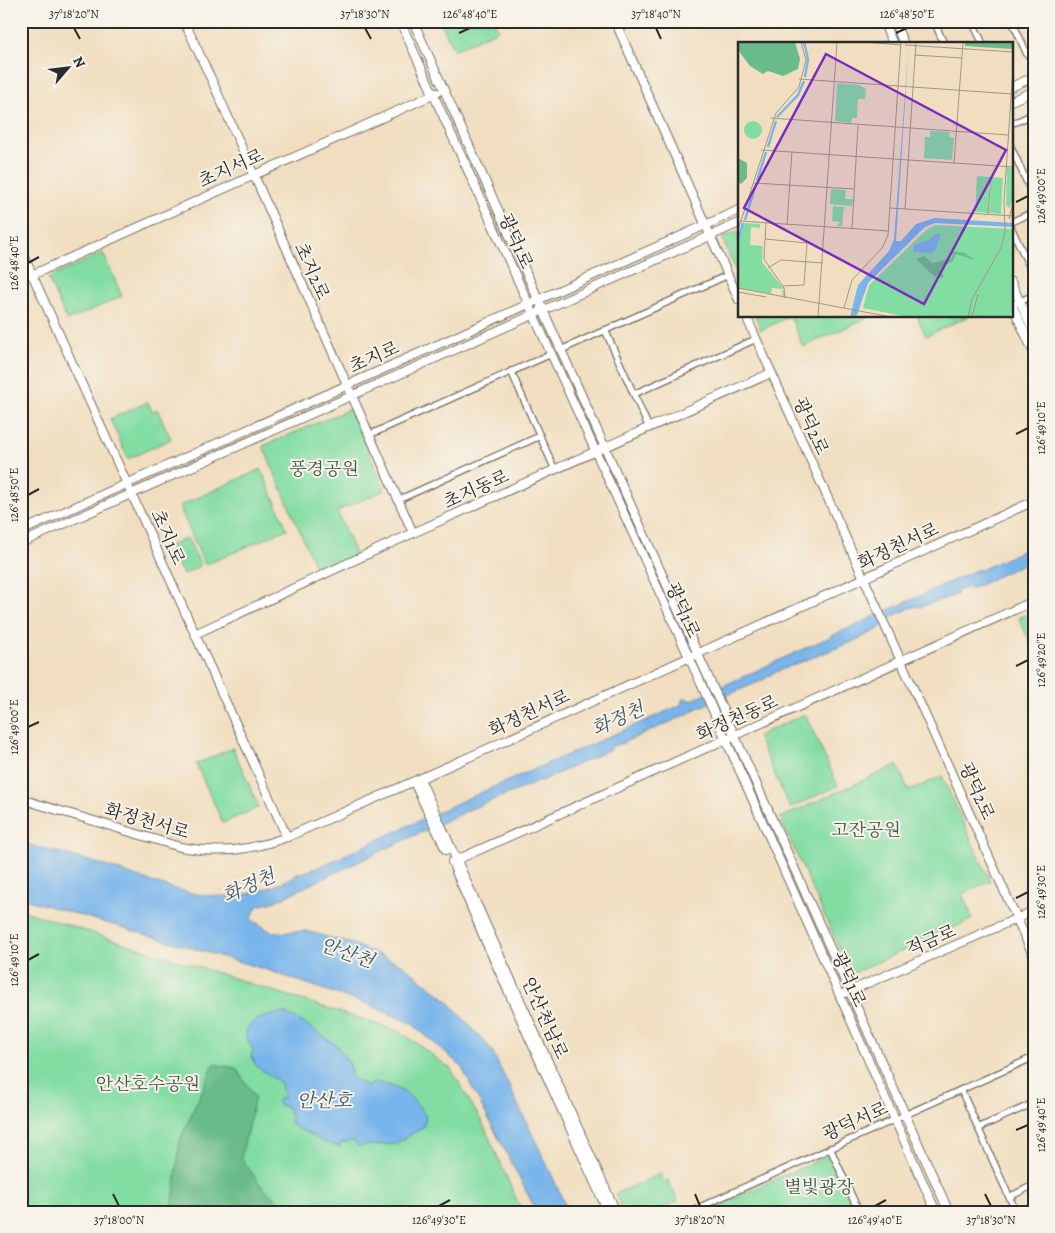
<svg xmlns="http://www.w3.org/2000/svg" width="1055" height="1233" viewBox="0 0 1055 1233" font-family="Alegreya,'Noto Serif KR',serif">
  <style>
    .green { fill: #82dda3; stroke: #568467 }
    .forest { fill: #69bc89; stroke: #4a745a }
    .water { fill: #78b5eb; stroke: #52708b }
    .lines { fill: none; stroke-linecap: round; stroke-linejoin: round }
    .street-casing { stroke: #706a5f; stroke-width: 8 }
    .secondary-casing { stroke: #706a5f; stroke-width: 10 }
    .street { stroke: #fff; stroke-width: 5.5 }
    .secondary { stroke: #fff; stroke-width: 8 }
    .ticks { fill: none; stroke: #2b2b2b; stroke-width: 2 }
    .labels { text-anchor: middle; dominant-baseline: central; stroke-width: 4; stroke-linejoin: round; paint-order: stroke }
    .street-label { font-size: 18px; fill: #2b2b2b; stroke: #f7f3e8 }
    .park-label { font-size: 18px; fill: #415849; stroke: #f7f3e8 }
    .water-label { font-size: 19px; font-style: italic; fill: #425465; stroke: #f7f3e8 }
    .inset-river { fill: none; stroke: #78b5eb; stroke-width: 2.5 }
    .inset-road { fill: none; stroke: #a29684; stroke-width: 1 }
    .view { fill: #7b2cbf; fill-opacity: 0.15; stroke: #7b2cbf; stroke-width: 2.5 }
    .inset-edge { fill: none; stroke: #2b2b2b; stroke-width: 2.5 }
    .neatline { fill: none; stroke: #2b2b2b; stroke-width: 2 }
    .ticks-label { font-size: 12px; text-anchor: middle; fill: #2b2b2b }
  </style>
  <rect width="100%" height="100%" fill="#f7f3e8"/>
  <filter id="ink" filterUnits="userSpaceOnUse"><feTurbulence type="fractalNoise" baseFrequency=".02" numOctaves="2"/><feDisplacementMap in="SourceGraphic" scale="10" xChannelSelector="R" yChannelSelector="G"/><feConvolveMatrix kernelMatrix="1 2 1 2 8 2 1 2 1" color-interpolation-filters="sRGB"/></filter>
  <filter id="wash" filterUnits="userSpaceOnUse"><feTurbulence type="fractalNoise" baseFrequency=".0096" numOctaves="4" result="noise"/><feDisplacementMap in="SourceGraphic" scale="20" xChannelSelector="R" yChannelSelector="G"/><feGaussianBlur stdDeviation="1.12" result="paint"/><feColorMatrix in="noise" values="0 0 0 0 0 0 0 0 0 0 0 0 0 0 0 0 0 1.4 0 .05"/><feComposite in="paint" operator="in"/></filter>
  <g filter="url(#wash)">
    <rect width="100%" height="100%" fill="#f1dec0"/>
    <g class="green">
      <polygon points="440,21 494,21 498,30 454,50"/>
      <polygon points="739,231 739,278 722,238"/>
      <polygon points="103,253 122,296 67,321 48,278"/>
      <polygon points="755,316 871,316 803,347 790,316 761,330"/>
      <polygon points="917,316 969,316 926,336"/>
      <polygon points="148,402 152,411 157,409 171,439 128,459 110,419"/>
      <polygon points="350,409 385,490 337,511 356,556 318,573 263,446"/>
      <polygon points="261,469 287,529 205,565 179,506"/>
      <polygon points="187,538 201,565 183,575 169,546"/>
      <polygon points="1034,612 1034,651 1019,618"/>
      <polygon points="805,714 838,786 790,808 757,736"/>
      <polygon points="233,748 259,807 223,823 196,764"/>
      <polygon points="897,765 909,791 942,776 990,881 962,894 973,919 851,974 780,818"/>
      <polygon points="21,910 401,1032 451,1069 483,1124 522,1212 21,1212"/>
      <polygon points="832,1154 858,1212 702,1212"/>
      <polygon points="660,1174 664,1182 668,1180 678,1201 654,1212 623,1212 615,1194"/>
    </g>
    <polygon class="forest" points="214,1064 236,1068 255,1097 241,1158 263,1188 291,1212 172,1212 180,1140"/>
    <g class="water">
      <path d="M1034 545V559L973 588 969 587 958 590 956 595 920 607 915 606 893 616 877 630 852 642 773 673 763 680 693 710 688 714 623 743 612 746 611 749 548 778 473 808 273 902 257 906 251 919 273 933 306 931 353 944 403 965 446 999 491 1049 550 1171 568 1212H537L461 1066 411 1023 369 1005 264 969 21 898V843C48 850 76 856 102 865 160 883 210 911 271 887 281 883 290 880 297 873H302L319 867 464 800 681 705 682 700 686 698 690 701 976 570H981Z"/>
      <path d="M284 1013 304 1023 337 1046 350 1065 351 1077 368 1087 372 1082C398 1085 412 1094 426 1117L423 1127 395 1144 358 1146 354 1141 340 1143V1147L326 1143 290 1124 291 1116 287 1107 279 1105 277 1099 283 1098 281 1083 257 1067 251 1056 253 1050C251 1045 247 1040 246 1035 244 1020 273 1014 284 1013Z"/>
    </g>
  </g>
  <g filter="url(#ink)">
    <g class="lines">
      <g class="street-casing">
        <g id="street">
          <polyline points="934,21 944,44"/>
          <polyline points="972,21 983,44"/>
          <polyline points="1012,21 1027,54 1034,50"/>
          <polyline points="1011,124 1034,114"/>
          <polyline points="1011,147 1034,198"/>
          <polyline points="1011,222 1034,212"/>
          <polyline points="1011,227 1034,277"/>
          <polyline points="1016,303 1034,295"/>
          <polyline points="605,330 649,428"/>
          <polyline points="561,350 728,275"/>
          <polyline points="511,371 555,470"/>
          <polyline points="634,394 756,339"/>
          <polyline points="369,435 551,354"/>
          <polyline points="398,500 540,436"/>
          <polyline points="961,1090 1016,1212"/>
          <polyline points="978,1128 1034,1103"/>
          <polyline points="830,1148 859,1212"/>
          <polyline points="1009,1197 1034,1185"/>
          <polyline points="689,1212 1034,1057"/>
        </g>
      </g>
      <g class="secondary-casing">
        <g id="secondary">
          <polyline points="184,21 213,83 413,533"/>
          <polyline points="400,21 699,679 936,1212"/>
          <polyline points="413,21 949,1212"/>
          <polyline points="615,21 739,300"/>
          <polyline points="883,21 893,44"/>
          <polyline points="894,21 904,44"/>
          <polyline points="1011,87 1034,77"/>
          <polyline points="1011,101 1034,91"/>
          <polyline points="21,250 287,837"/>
          <polyline points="32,275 437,93"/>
          <polyline points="1011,282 1034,333"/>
          <polyline points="1011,303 1034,353"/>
          <polyline points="746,316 1034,957"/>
          <polyline points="21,531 739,210"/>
          <polyline points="21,543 739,223"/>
          <polyline points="195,634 413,533 771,373"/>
          <polyline points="420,779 616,1212"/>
          <polyline points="414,782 446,850"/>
          <path d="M21 799 180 847C221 854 247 851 287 837L485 750 1034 501"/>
          <polyline points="452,862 1034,601"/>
          <polyline points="454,867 486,942 608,1212"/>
          <polyline points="845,993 1034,911"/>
        </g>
      </g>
      <use href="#street" class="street"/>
      <use href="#secondary" class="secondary"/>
    </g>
  </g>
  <path class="ticks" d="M74 28 80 39M365 28 371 39M656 28 661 39M459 33 470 28M896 33 907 28M1016 202 1028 196M28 263 39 257M1016 434 1028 428M28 495 39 489M1016 666 1028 660M28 727 39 722M1016 898 1028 892M28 960 39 954M1016 1130 1028 1125M113 1194 119 1206M695 1194 700 1206M985 1194 991 1206M439 1206 450 1200M875 1206 886 1200"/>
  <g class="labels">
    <g class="street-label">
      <text transform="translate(231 168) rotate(-24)">초지서로</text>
      <text transform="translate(516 241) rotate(66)">광덕1로</text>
      <text transform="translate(312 271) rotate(66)">초지2로</text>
      <text transform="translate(374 357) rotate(-24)">초지로</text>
      <text transform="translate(811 426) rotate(66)">광덕2로</text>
      <text transform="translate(476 489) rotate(-24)">초지동로</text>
      <text transform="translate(168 537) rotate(66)">초지1로</text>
      <text transform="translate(898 546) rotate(-25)">화정천서로</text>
      <text transform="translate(683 610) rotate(66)">광덕1로</text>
      <text transform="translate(529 713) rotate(-25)">화정천서로</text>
      <text transform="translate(737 718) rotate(-24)">화정천동로</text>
      <text transform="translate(977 791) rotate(66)">광덕2로</text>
      <text transform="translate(147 821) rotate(16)">화정천서로</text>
      <text transform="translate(931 940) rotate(-23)">적금로</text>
      <text transform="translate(849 979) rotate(66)">광덕1로</text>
      <text transform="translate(545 1018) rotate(66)">안산천남로</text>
      <text transform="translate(855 1121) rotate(-24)">광덕서로</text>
    </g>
    <g class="park-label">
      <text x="324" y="469">풍경공원</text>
      <text x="866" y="830">고잔공원</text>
      <text x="148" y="1084">안산호수공원</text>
      <text x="819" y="1187">별빛광장</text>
    </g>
    <g class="water-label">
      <text transform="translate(618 719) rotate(-24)">화정천</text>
      <text transform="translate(249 886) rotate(-24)">화정천</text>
      <text transform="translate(347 953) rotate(19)">안산천</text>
      <text x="324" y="1101">안산호</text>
    </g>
  </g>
  <g transform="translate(738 42)">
    <rect width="275" height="275" fill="#f1dec0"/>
    <path d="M99 41 121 43 128 47 127 57H120L119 76H114L113 81 97 79ZM6 88a9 9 0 1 1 18 0a9 9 0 1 1-18 0ZM192 89 212 90 211 95 216 96 214 118 186 116 187 95H192ZM269 125 275 126 274 160 271 166 268 163ZM239 134 252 135 250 171 237 170ZM253 135 265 136 263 172 251 171ZM93 147 108 148 107 157H115L114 164 92 162ZM95 164 106 165 104 184H99L102 180 94 179ZM5 181 22 182V186L13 185 12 203 25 204 24 220 45 246 47 253 44 254 45 247 34 246 33 252 0 246V199ZM197 183 275 187V266L272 275H170L125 266 131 243 188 188Z" fill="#82dda3"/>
    <path d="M0 0H57L62 17 60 27 45 34 30 29 25 32 12 24 0 8ZM227 0H274V7L227 4ZM0 116 9 121V136L3 142 0 140ZM215 209 227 211 237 218 218 212 215 219 202 226 206 235 200 236V232L197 235 178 217 186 214 194 221 200 220 214 216Z" fill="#69bc89"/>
    <path d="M171 0 158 199H163L178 182 197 176 275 181V185L197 181 187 185 130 241 119 273 112 275 120 243 151 209 156 197ZM197 192H203L198 207 193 211 175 210 176 203 191 198Z" fill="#78b5eb"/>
    <path class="inset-river" d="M66 0 70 17 67 35M39 75 60 53 66 39M30 105 38 79M19 139 28 110M7 178 18 142M0 198 5 181"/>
    <path class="inset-road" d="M128 0 163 3M167 3 275 10M177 13 224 16M61 37 274 52M33 76 270 93M23 108 275 125M216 121 225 0M16 141 116 147M152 166 275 174M167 167 178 0M250 172 253 135M271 177 275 161M2 179 151 189M28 181 26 217 46 246 47 256M49 183 54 109M114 187 120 83M0 188 38 71 61 45 68 18 63 0M27 197 69 201 66 243 45 244M30 226 43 218 85 221M0 246 153 275M0 250 28 255M106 266 114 238 144 206 150 193 163 0M80 275 99 0M230 275 234 257 263 206 267 191 266 159 275 26M234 275 240 252"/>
    <path class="view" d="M88 12 268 108 186 262 6 166Z"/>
    <rect width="275" height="275" class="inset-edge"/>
  </g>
  <rect width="1055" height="1233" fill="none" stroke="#f7f3e8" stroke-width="55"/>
  <g transform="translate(68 68) rotate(62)" stroke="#f7f3e8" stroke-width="4" paint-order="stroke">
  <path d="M0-4L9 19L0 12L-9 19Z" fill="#2b2b2b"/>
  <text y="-8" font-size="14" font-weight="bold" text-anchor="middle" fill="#2b2b2b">N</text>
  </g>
  <rect x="28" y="28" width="1000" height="1178" class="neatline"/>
  <g class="ticks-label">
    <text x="74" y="18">37°18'20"N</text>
    <text x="365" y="18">37°18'30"N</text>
    <text x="470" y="18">126°48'40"E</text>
    <text x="656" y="18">37°18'40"N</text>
    <text x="907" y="18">126°48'50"E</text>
    <text transform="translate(1041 196) rotate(-90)" y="4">126°49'00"E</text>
    <text transform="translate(14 263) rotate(-90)" y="4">126°48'40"E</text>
    <text transform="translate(1041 428) rotate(-90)" y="4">126°49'10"E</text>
    <text transform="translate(14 495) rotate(-90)" y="4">126°48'50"E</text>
    <text transform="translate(1041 660) rotate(-90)" y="4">126°49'20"E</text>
    <text transform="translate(14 727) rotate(-90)" y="4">126°49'00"E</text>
    <text transform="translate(1041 892) rotate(-90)" y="4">126°49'30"E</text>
    <text transform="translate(14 960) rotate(-90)" y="4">126°49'10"E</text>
    <text transform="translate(1041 1125) rotate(-90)" y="4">126°49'40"E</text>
    <text x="119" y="1224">37°18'00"N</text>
    <text x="439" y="1224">126°49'30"E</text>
    <text x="700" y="1224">37°18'20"N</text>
    <text x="875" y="1224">126°49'40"E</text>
    <text x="991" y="1224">37°18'30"N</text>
  </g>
</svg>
